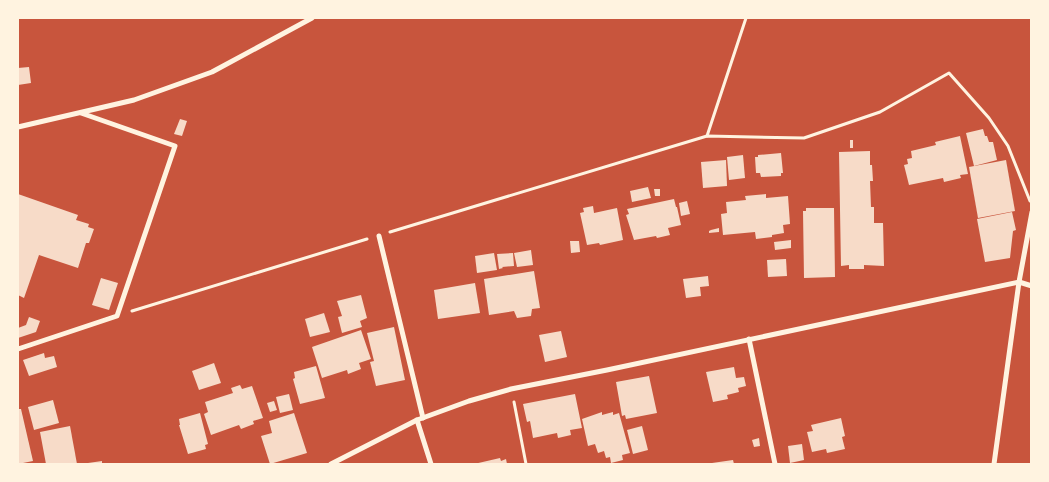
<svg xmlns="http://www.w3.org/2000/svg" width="1049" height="482" viewBox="0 0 1049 482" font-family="Mulish,sans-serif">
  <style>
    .building { fill: #f7dbc8 }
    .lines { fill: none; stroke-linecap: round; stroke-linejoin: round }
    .path { stroke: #fff3e0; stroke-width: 3 }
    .minor { stroke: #fff3e0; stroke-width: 5 }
  </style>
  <rect width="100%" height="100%" fill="#c8553d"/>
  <g class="building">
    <polygon points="29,67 31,83 18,85 18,68"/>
    <polygon points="180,119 187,121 182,136 174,134"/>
    <polygon points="983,129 985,136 987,136 989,142 993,142 997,160 974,166 966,133"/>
    <polygon points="960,136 968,174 960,175 961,178 944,182 943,178 909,185 904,165 908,164 907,159 912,158 911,151 936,145 935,142"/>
    <rect x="850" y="140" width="3" height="8"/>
    <polygon points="870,151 870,165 872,165 873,181 870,181 871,207 874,207 874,223 883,223 884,266 864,265 864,269 849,269 849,265 841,266 839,152"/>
    <polygon points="781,153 783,173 781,173 781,176 761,177 760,173 756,173 755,157 758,157 758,155"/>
    <polygon points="743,155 745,178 729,180 727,157"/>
    <polygon points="726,160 727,186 703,188 701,162"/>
    <polygon points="1006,160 1015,211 978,218 969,167"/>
    <polygon points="648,187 651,198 632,202 630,191"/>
    <polygon points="654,189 660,189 660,196 655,196"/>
    <polygon points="18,194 78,215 76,220 89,224 88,227 94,229 89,243 86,243 78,268 39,255 24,298 18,295"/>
    <polygon points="766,194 766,198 788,196 790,224 783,225 784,233 772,235 772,237 756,239 755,232 723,235 721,214 727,213 726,202 746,200 745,196"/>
    <polygon points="674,199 676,207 677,207 681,225 668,228 670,235 657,238 656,236 634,240 626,215 629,214 627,209"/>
    <polygon points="687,201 690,214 681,216 679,203"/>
    <polygon points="593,206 594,213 617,208 623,240 600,245 599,243 587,245 580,213 584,212 583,208"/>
    <polygon points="806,208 834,208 835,277 804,278 803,211 806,211"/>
    <polygon points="1012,212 1016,230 1013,231 1010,258 985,262 977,219"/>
    <polygon points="719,228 719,232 709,233 709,231 711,230"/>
    <polygon points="791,240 791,248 775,250 774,242"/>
    <polygon points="570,241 579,241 580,252 571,253"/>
    <polygon points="531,250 533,265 517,267 514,253"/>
    <polygon points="494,253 497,270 477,273 475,256"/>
    <polygon points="513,253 514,266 502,267 503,268 499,269 497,254"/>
    <polygon points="786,259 787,276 768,277 767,260"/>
    <polygon points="534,271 540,308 532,309 531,316 517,318 514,311 489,315 484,279"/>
    <polygon points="708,276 709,286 700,287 701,296 686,298 683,279"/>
    <polygon points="101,278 118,283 109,310 92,305"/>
    <polygon points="475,283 480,313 438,319 434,290"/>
    <polygon points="361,295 367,318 360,321 362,327 342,333 338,317 342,316 337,301"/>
    <polygon points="324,313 330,332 310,337 305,319"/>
    <polygon points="29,317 40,321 36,332 18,338 18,328 26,325"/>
    <polygon points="394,327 405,380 376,386 370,362 374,361 367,333"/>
    <polygon points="361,330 371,359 359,363 361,369 348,374 347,370 322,378 312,347"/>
    <polygon points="561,331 567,357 545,362 539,335"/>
    <polygon points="44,353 45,358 54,356 57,367 29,376 23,360"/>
    <polygon points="214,363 221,383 199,390 192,371"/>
    <polygon points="316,366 325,398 300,404 293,379 295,378 294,372"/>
    <polygon points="734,367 736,378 744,377 746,386 738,388 739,392 727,395 728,399 713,402 706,372"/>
    <polygon points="649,376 657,413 626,419 625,415 622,416 616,382"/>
    <polygon points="240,385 242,389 252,386 263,418 253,421 254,424 241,429 239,425 211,435 204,414 208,412 205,402 233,393 231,388"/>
    <polygon points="289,394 293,410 280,413 276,397"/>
    <polygon points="575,394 582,428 570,430 571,435 558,438 557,433 533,438 530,421 527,422 523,404"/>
    <polygon points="53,400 59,423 34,430 28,407"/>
    <polygon points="274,401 277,410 270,412 267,403"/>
    <polygon points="18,409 21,409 33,461 18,464"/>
    <polygon points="602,412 602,415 613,412 613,415 619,413 630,453 622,455 623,460 611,463 610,457 606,458 604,451 598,453 595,444 588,446 582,419"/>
    <polygon points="200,413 208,444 205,445 206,449 188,454 179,425 180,425 179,419"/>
    <polygon points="294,413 307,453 270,464 261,436 272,433 269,421"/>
    <polygon points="841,418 845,436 842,437 845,449 827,453 826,449 812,452 807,432 813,431 811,425"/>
    <polygon points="70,426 77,464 46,464 40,432"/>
    <polygon points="642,426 648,450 633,454 627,430"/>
    <polygon points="759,438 760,446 754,447 752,440"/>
    <polygon points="802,444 804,460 790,463 788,446"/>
    <polygon points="500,458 501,461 506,459 507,464 474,464"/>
    <polygon points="733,460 734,464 712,464 712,463"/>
    <polygon points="102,461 102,464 88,464 88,463"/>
  </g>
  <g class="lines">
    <g class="path">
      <polyline points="707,136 746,18"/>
      <polyline points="390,232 707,136 804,138 880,112 949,73 989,118 1008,146 1030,201"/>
      <polyline points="132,311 367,239"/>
      <polyline points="514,402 526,464"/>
    </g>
    <g class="minor">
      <polyline points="18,127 134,100 212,72 312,18"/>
      <polyline points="379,236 423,418"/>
      <polyline points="749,339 775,464"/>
      <polyline points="18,349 117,316 175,146 81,113"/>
      <polyline points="417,420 431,464"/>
      <polyline points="331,464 417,420 469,401 511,389 607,370 1019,282 1032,286"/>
      <polyline points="994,464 1019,282 1032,212"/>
    </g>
  </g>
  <rect width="1049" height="482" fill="none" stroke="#fff3e0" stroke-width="38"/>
</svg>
